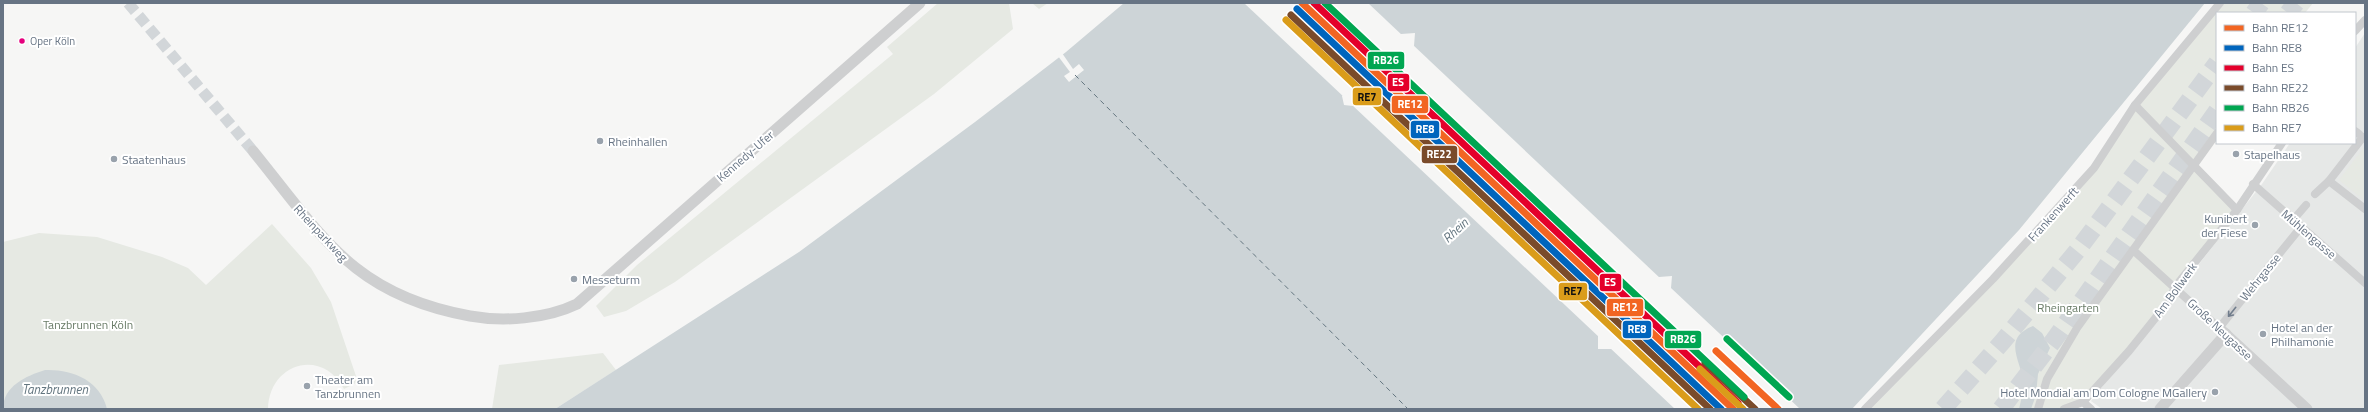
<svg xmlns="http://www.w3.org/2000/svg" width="2368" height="412" viewBox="0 0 2368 412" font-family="'Titillium Web',sans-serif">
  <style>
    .built { fill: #e6e8e7 }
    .green { fill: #e6e9e3 }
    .water { fill: #cdd4d7; fill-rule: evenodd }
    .pier { fill: #f6f6f5 }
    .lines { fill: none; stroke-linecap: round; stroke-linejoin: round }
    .ferry { stroke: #63757f; stroke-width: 1; stroke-dasharray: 5 4; stroke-linecap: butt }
    .minor-tunnel { stroke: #d2d6d9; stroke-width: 11; stroke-dasharray: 11 5.5; stroke-linecap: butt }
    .primary-tunnel { stroke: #d2d6d9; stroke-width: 18; stroke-dasharray: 18 9; stroke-linecap: butt }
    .pedestrian { stroke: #cecfd0; stroke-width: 8 }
    .minor { stroke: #cecfd0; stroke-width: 11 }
    .rail-1-casing { stroke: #fff; stroke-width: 10 }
    .rail-2-casing { stroke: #fff; stroke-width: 10 }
    .rail-3-casing { stroke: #fff; stroke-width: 10 }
    .rail-4-casing { stroke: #fff; stroke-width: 10 }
    .rail-5-casing { stroke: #fff; stroke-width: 10 }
    .rail-6-casing { stroke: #fff; stroke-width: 10 }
    .rail-1 { stroke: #f26522; stroke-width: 7 }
    .rail-2 { stroke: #0065bd; stroke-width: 7 }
    .rail-3 { stroke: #e4002b; stroke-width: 7 }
    .rail-4 { stroke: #7a4b2a; stroke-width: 7 }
    .rail-5 { stroke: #00a651; stroke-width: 7 }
    .rail-6 { stroke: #da9c1a; stroke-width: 7 }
    .oneway { stroke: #717d8c }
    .bus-dot { fill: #e5007d; stroke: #fff; stroke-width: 1.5 }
    .poi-dot { fill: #99a2ac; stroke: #fff; stroke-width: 1.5 }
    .labels { text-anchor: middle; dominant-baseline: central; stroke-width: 4; stroke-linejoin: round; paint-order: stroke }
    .bus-label { font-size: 11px; fill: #677484; stroke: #fff; text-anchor: start }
    .poi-label { font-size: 12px; fill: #677484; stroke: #fff; text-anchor: start }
    .street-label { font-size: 12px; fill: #677484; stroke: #fff }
    .park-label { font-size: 12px; fill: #687b66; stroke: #fff }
    .water-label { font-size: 13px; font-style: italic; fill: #63757f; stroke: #fff }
    .line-badge { stroke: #fff; stroke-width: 1.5 }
    .badge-label { font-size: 11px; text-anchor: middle; font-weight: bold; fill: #fff }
    .pale-badge-label { font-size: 11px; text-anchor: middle; font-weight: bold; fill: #111 }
  </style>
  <rect width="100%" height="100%" fill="#f6f6f5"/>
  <polygon class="built" points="2365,33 2365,409 2102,409 2091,401 2262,184 2290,143 2355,143 2355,48"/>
  <g class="green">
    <polygon points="938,3 1009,3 1013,29 934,94 675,282 626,311 604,317 596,306 637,265 893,54 887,47"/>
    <polygon points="1032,3 1048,3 1039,9"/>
    <polygon points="2220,3 2313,3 2305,13 2217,13 2217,133 2193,166 2237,210 2169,301 2083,402 2064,409 1865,409 2094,168 2135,105"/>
    <polygon points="2355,89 2359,93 2356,97 2359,100 2357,105 2358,115 2355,119"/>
    <polygon points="2365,146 2365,201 2339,180"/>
    <path d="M272 224 311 268 331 302 358 382 344 389C322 347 269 363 268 409H3V242L39 233 97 237 162 257 188 268 206 285Z"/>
    <polygon points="603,353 616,370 555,409 492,409 499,365"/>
  </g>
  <g class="water">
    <path d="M1124 3H2205L2019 230 1852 409H555L799 252 975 122 1066 52ZM1415 33 1414 46 1353 106 1344 105 1342 96 1401 34ZM1672 276 1671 288 1612 349H1598V336L1659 277Z"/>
    <path d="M2033 326 2042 333 2050 348 2038 374 2036 395 2031 409H2019C2021 401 2023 392 2023 384 2023 362 2000 339 2033 326Z"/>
    <path d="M45 370C72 369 100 380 107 409H3C3 386 26 376 45 370Z"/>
  </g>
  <g class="pier">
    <polygon points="1244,3 1368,3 1403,36 1345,98"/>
    <polygon points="1412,44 1661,279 1600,338 1351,104"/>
    <polygon points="1062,53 1073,69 1079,64 1084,70 1069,82 1064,76 1070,72 1058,56"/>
    <polygon points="1669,286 1671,288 1800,409 1675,409 1609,347"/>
  </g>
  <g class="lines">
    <polyline class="ferry" points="1075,75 1408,409"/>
    <polyline class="minor-tunnel" points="128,3 253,151"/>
    <g class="primary-tunnel">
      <polyline points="2254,13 2261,3"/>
      <polyline points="2288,13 2296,3"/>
      <polyline points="1943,409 2003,341 2077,251 2217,63"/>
      <polyline points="2001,409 2054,340 2217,111"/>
    </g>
    <g class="pedestrian">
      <polyline points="2355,31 2365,20"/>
      <polyline points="2135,105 2237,210"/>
      <polyline points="2355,131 2359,134"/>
      <polyline points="2329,181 2365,209"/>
      <polyline points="2253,184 2365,283"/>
      <polyline points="2315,194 2329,181 2363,137"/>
      <polyline points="2293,220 2306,205"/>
      <polyline points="2133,250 2219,328 2301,227"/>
      <polyline points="2083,402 2091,409"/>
      <polyline points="1865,409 1993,279 2094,168 2135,105 2220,3"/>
      <polyline points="2038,409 2047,379 2077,328 2217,133"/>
      <polyline points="2064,409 2083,402 2129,351 2169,301 2175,287 2237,210 2282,143"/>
    </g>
    <g class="minor">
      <path d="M253 151C322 236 353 295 470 316 503 322 546 319 577 304L920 3"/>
      <polyline points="2219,328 2307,409"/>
      <polyline points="2160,409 2226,334"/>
    </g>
    <g class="rail-1-casing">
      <g id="rail-1">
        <polyline points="1302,3 1733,409"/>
        <polyline points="1716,351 1778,409"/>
      </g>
    </g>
    <g class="rail-2-casing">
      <polyline id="rail-2" points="1297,9 1721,409"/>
    </g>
    <g class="rail-3-casing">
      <polyline id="rail-3" points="1314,3 1738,403"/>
    </g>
    <g class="rail-4-casing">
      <g id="rail-4">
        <polyline points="1291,15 1710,409"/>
        <polyline points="1705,363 1755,409"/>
      </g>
    </g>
    <g class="rail-5-casing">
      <g id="rail-5">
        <polyline points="1325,3 1744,397"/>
        <polyline points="1727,339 1789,397"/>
      </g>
    </g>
    <g class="rail-6-casing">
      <g id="rail-6">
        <polyline points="1286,20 1698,409"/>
        <polyline points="1700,369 1743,409"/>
      </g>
    </g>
    <use href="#rail-1" class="rail-1"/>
    <use href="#rail-2" class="rail-2"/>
    <use href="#rail-3" class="rail-3"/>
    <use href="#rail-4" class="rail-4"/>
    <use href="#rail-5" class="rail-5"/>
    <use href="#rail-6" class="rail-6"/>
  </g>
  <defs><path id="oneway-shaft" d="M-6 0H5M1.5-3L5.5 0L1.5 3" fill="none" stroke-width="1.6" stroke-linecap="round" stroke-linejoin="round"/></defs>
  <use class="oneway" href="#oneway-shaft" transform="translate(2232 312) rotate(129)"/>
  <circle class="bus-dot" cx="22" cy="41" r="3.5"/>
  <g class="poi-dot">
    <circle cx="600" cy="141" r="4"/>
    <circle cx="2236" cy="154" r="4"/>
    <circle cx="114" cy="159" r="4"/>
    <circle cx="2255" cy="225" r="4"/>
    <circle cx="574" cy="279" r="4"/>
    <circle cx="2263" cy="334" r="4"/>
    <circle cx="307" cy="386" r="4"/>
    <circle cx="2215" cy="392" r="4"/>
  </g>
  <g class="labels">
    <g class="bus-label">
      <text x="30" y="41">Oper Köln</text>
    </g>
    <g class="poi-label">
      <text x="608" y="141">Rheinhallen</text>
      <text x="2244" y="154">Stapelhaus</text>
      <text x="122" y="159">Staatenhaus</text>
      <text x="2247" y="218" text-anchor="end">Kunibert<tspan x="2247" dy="14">der Fiese</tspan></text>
      <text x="582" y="279">Messeturm</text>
      <text x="2271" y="327">Hotel an der<tspan x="2271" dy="14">Philhamonie</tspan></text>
      <text x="315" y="379">Theater am<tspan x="315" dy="14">Tanzbrunnen</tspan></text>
      <text x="2207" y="392" text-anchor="end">Hotel Mondial am Dom Cologne MGallery</text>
    </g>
    <g class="street-label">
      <text transform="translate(745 156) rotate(-41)">Kennedy-Ufer</text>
      <text transform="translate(2053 214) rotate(-48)">Frankenwerft</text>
      <text transform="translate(321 233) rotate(47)">Rheinparkweg</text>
      <text transform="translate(2309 234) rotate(41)">Mühlengasse</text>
      <text transform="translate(2260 277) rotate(-51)">Wehrgasse</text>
      <text transform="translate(2175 290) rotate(-54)">Am Bollwerk</text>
      <text transform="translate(2220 329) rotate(43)">Große Neugasse</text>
    </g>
    <g class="park-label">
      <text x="2068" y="307">Rheingarten</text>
      <text x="88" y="324">Tanzbrunnen Köln</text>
    </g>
    <g class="water-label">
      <text transform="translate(1455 230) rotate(-43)">Rhein</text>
      <text x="55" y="389">Tanzbrunnen</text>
    </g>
  </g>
  <g class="line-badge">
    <rect x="1367" y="51" width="38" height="19" rx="4" fill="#00a651"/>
    <rect x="1387" y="73" width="23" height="19" rx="4" fill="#e4002b"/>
    <rect x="1352" y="87" width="30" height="19" rx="4" fill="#da9c1a"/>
    <rect x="1391" y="95" width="38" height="19" rx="4" fill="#f26522"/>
    <rect x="1410" y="120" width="30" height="19" rx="4" fill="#0065bd"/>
    <rect x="1421" y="145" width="37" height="19" rx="4" fill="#7a4b2a"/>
    <rect x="1599" y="273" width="23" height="19" rx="4" fill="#e4002b"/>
    <rect x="1558" y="282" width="30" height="19" rx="4" fill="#da9c1a"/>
    <rect x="1606" y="298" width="38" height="19" rx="4" fill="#f26522"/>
    <rect x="1622" y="320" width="30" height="19" rx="4" fill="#0065bd"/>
    <rect x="1664" y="330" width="38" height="19" rx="4" fill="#00a651"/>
  </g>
  <g class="badge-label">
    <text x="1386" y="64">RB26</text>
    <text x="1398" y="86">ES</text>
    <text x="1410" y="108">RE12</text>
    <text x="1425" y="133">RE8</text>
    <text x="1439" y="158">RE22</text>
    <text x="1610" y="286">ES</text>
    <text x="1625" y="311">RE12</text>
    <text x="1637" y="333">RE8</text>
    <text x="1683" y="343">RB26</text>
  </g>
  <g class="pale-badge-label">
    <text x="1367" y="101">RE7</text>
    <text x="1573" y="295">RE7</text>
  </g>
  <rect width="2368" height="412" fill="none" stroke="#677484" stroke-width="8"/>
  <rect x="2216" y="12" width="140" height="132" fill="#ffffff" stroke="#c2c7ce"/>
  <rect x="2224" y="25" width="20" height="6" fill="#f26522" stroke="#c2c7ce"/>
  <text x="2252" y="32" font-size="12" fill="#677484">Bahn RE12</text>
  <rect x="2224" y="45" width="20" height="6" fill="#0065bd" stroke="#c2c7ce"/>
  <text x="2252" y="52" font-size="12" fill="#677484">Bahn RE8</text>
  <rect x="2224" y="65" width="20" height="6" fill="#e4002b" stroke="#c2c7ce"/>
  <text x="2252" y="72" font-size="12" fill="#677484">Bahn ES</text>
  <rect x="2224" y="85" width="20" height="6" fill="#7a4b2a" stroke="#c2c7ce"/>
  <text x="2252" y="92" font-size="12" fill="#677484">Bahn RE22</text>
  <rect x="2224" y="105" width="20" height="6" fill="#00a651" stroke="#c2c7ce"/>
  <text x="2252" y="112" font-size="12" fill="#677484">Bahn RB26</text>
  <rect x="2224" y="125" width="20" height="6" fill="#da9c1a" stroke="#c2c7ce"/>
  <text x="2252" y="132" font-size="12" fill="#677484">Bahn RE7</text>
</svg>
